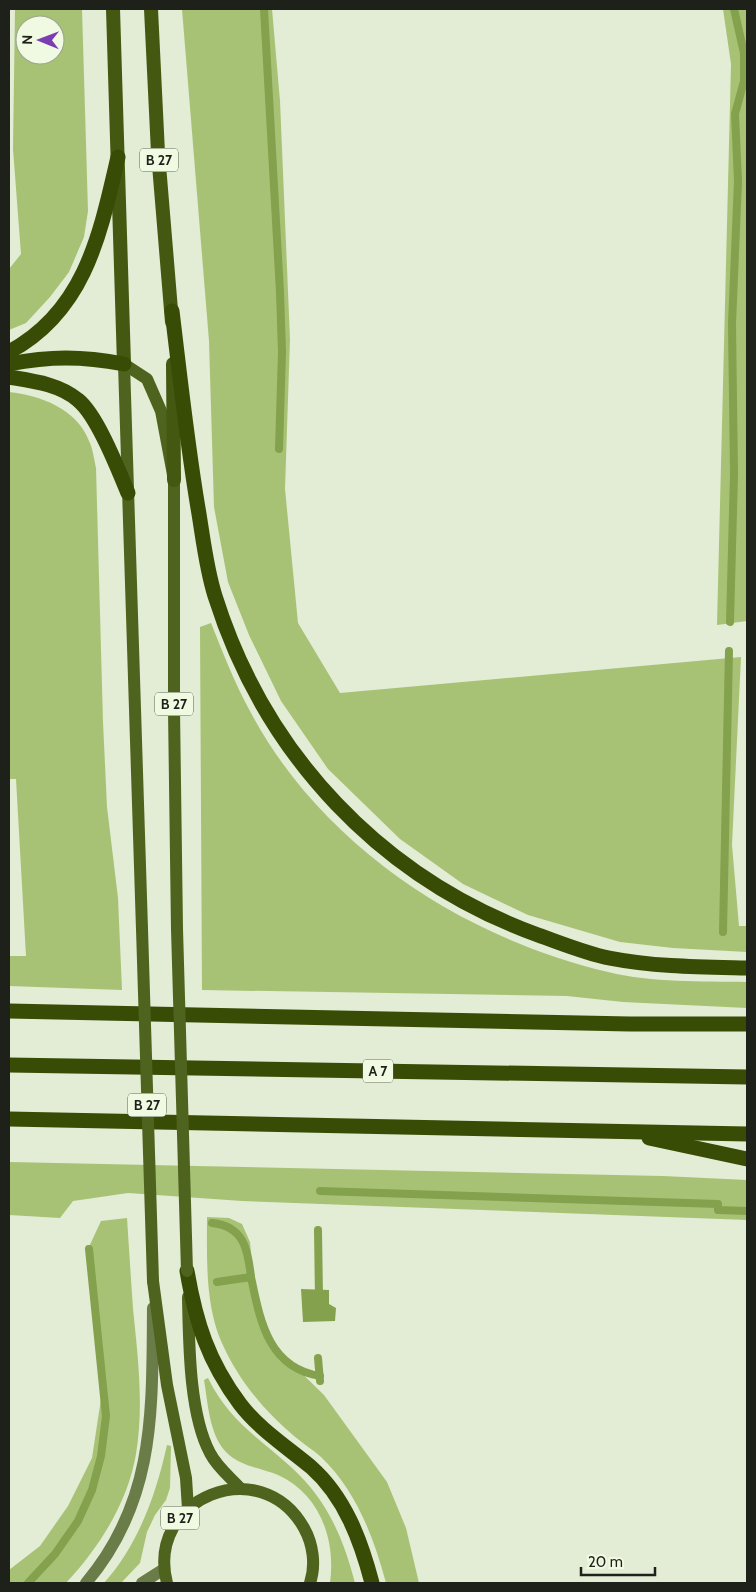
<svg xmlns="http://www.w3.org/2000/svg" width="756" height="1592" viewBox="0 0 756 1592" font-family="Cabin,sans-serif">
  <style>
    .green { fill: #a7c275; fill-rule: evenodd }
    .water { fill: #84a14d }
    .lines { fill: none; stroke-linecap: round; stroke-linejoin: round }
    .stream { stroke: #84a14d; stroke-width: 8 }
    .secondary { stroke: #6a7c48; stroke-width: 12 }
    .primary { stroke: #4e631d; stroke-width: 12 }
    .trunk { stroke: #445811; stroke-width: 14 }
    .motorway { stroke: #394c05; stroke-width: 15 }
    .primary-bridge { stroke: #4e631d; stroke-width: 12 }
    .labels { text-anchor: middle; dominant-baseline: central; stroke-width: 4.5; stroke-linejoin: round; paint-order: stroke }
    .shield { fill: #f0f9e2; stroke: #5d6255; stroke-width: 1 }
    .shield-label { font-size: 14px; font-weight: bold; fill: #1e2119 }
  </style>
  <rect width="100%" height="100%" fill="#e3ecd5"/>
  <g class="green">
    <path d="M15 9H82L88 211 84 237 69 272 50 297 26 323 9 330V269L21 254 13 149ZM25 25H55V55H25Z"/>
    <polygon points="182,9 272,9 280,101 290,339 285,489 298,623 340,693 741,657 732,845 739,926 747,926 747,952 673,948 620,942 528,915 463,884 400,839 328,769 281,701 249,635 228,582 214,507 209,341"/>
    <polygon points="723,9 747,9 747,621 717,625 731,64"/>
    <path d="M9 392C40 395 77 409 89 441 93 449 94 459 96 468L103 722 107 807 118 898 122 990 9 986V956H26L16 779H9Z"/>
    <path d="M211 623C223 653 235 684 251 713 322 846 463 938 608 972 653 983 701 981 747 982V1008L623 1002 567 996 202 990 200 627Z"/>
    <polygon points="9,1162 663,1176 747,1180 747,1220 242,1201 128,1193 73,1201 60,1218 9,1215"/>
    <path d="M207 1217 229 1218 242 1224 250 1242 254 1282 264 1327 285 1357 324 1395 387 1482 406 1528 419 1583H386C374 1538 356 1490 321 1457 312 1449 302 1443 294 1436 263 1410 237 1378 221 1341 205 1303 207 1258 207 1217Z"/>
    <path d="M127 1218C129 1249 131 1279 133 1309 138 1357 144 1406 136 1454 128 1502 99 1548 66 1583H9V1570L40 1546 68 1506 92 1458 101 1399 88 1249 101 1221Z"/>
    <path d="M208 1378C233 1429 270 1443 305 1481 332 1511 345 1545 355 1583H330C336 1540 320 1494 278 1475 261 1468 239 1466 226 1452 209 1434 208 1403 204 1380Z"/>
    <path d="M167 1445 171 1446 170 1488 166 1500 155 1515 147 1532 140 1563 121 1583H104C138 1545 156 1495 167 1445Z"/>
  </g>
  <polygon class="water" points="301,1289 329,1290 329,1304 336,1308 335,1321 303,1322"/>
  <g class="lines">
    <g class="stream">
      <polyline points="264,9 280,292 282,352 279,449"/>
      <polyline points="730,622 734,474 732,324 738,181 735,114 744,81 744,53 734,9"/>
      <polyline points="723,932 729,651"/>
      <polyline points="320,1191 718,1204 718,1210 747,1211"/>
      <path d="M212 1223C244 1226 248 1250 251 1277"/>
      <polyline points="318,1230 319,1298"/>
      <path d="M217 1282 251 1277C260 1320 268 1368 320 1376"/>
      <polyline points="318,1358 320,1381"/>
      <polyline points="28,1583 55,1554 78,1521 92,1490 101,1456 106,1416 89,1249"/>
    </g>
    <g class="secondary">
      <path d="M86 1583C156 1500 152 1411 153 1308"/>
      <polyline points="142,1583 164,1569"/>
    </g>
    <g class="primary">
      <polyline points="124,364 147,379 161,411 174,480 174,710 177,929"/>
      <polyline points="124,364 142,929"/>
      <polyline points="153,1281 167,1385 186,1478 188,1509"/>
      <path d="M188 1297C189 1342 189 1414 210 1453 217 1467 230 1477 240 1488"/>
      <path d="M167 1583C145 1498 261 1451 304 1528 313 1544 316 1565 310 1583"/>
    </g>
    <g class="trunk">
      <polyline points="113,9 124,364"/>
      <polyline points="151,9 158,153 172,322"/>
      <polyline points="173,364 174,480"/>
    </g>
    <g class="motorway">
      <path d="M172 311C180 377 187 443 198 508 203 537 206 568 215 596 265 755 381 878 538 935 561 943 585 953 609 958 655 967 701 967 747 968"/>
      <path d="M9 352C85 311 100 235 118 157"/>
      <path d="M9 364C50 356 82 356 124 364"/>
      <path d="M9 377C33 381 59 384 78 400 97 415 118 469 128 493"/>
      <polyline points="9,1011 630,1024 747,1024"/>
      <polyline points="9,1065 747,1077"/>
      <polyline points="9,1119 747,1134"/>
      <polyline points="649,1138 747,1159"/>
      <path d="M187 1271C196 1323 208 1361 240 1404 259 1429 287 1447 311 1467 345 1497 361 1541 372 1583"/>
    </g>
    <g class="primary-bridge">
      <polyline points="142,929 153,1281"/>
      <polyline points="177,929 187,1271"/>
    </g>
  </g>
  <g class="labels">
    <g class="shield">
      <rect x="140" y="148.5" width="38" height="23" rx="4"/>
      <rect x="155" y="692.5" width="38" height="23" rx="4"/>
      <rect x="363" y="1059.5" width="30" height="23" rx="4"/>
      <rect x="128" y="1093.5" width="38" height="23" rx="4"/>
      <rect x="161" y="1506.5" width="38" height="23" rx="4"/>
    </g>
    <g class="shield-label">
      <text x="159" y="160">B 27</text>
      <text x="174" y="704">B 27</text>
      <text x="378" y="1071">A 7</text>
      <text x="147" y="1105">B 27</text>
      <text x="180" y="1518">B 27</text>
    </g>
  </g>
  <rect width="756" height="1592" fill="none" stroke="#1e2119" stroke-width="20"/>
  <g transform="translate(40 40) rotate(271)"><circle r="24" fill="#f0f9e2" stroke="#9ca392"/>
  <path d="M0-4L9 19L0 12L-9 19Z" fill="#7b3db3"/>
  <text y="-8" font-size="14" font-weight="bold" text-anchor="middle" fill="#1e2119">N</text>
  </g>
  <path d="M581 1567v8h74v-8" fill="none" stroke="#1e2119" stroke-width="2.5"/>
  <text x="588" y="1567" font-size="15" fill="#1e2119" stroke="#f0f9e2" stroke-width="4" paint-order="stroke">20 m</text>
</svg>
